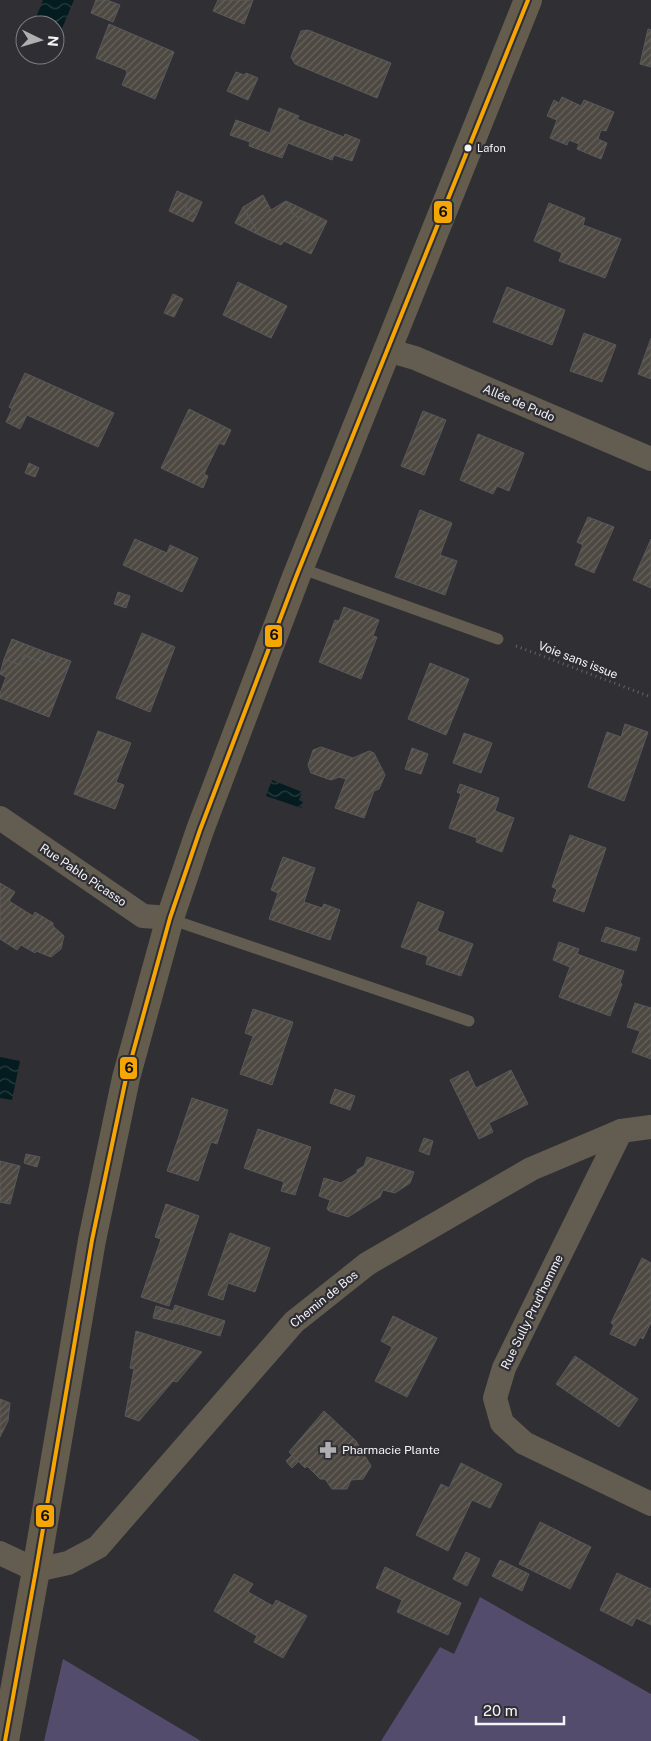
<svg xmlns="http://www.w3.org/2000/svg" width="651" height="1741" viewBox="0 0 651 1741" font-family="'Public Sans',sans-serif">
  <style>
    .grass { fill: #534c6c }
    .water { fill: url(#water-waves) }
    .building { fill: url(#building-hatch); stroke: #5a595a }
    .lines { fill: none; stroke-linecap: round; stroke-linejoin: round }
    .path { stroke: #68645e; stroke-width: 3; stroke-dasharray: 1 4; stroke-linecap: butt }
    .lane { stroke: #635c51; stroke-width: 11 }
    .street { stroke: #635c51; stroke-width: 24 }
    .secondary { stroke: #645c4c; stroke-width: 28 }
    .bus-1-casing { stroke: #2f2e34; stroke-width: 8 }
    .bus-1 { stroke: #f7a600; stroke-width: 4 }
    .bus-dot { fill: #f4f4f7; stroke: #2f2e34; stroke-width: 2 }
    .labels { text-anchor: middle; dominant-baseline: central; stroke-width: 4.5; stroke-linejoin: round; paint-order: stroke }
    .bus-label { font-size: 11px; fill: #f4f4f7; stroke: #2f2e34; text-anchor: start }
    .street-label { font-size: 12px; fill: #f4f4f7; stroke: #2f2e34 }
    .poi-label { font-size: 12px; fill: #f4f4f7; stroke: #2f2e34; text-anchor: start }
    .line-badge { stroke: #2f2e34; stroke-width: 2 }
    .pale-badge-label { font-size: 14px; text-anchor: middle; font-weight: bold; fill: #111 }
  </style>
  <defs>
    <pattern id="water-waves" width="16" height="10" patternUnits="userSpaceOnUse" patternTransform="scale(1.25)"><rect width="16" height="10" fill="#041c1f"/><path d="M0 5q4-4 8 0t8 0" fill="none" stroke="#293e40"/></pattern>
    <pattern id="building-hatch" width="6" height="6" patternUnits="userSpaceOnUse" patternTransform="scale(1.25)"><rect width="6" height="6" fill="#4d4842"/><path d="M-1 1l2-2M0 6l6-6M5 7l2-2" fill="none" stroke="#67635e"/></pattern>
  </defs>
  <rect width="100%" height="100%" fill="#302f33"/>
  <g class="grass">
    <polygon points="480,1597 651,1694 651,1741 381,1741 440,1647 454,1654"/>
    <polygon points="63,1659 201,1741 44,1741"/>
  </g>
  <g class="water">
    <polygon points="43,0 74,0 55,45 55,25 33,25"/>
    <polygon points="272,780 302,792 299,800 303,802 301,808 266,796"/>
    <polygon points="0,1057 20,1061 12,1100 0,1098"/>
  </g>
  <g class="building">
    <polygon points="96,0 107,0 120,5 113,22 91,13"/>
    <polygon points="218,0 253,0 244,24 213,11"/>
    <polygon points="109,24 174,52 155,99 122,85 127,73 126,70 96,58"/>
    <polygon points="648,29 651,30 651,67 640,64"/>
    <polygon points="308,30 391,63 377,98 295,64 291,57 301,31"/>
    <polygon points="236,72 244,75 246,73 258,78 248,100 227,91"/>
    <polygon points="562,97 581,106 584,100 614,112 606,131 601,130 598,139 607,143 601,159 577,149 579,144 569,140 567,145 550,138 557,120 547,116 554,100 559,103"/>
    <polygon points="279,108 299,116 297,119 344,137 345,134 360,140 352,161 334,155 332,160 288,143 282,158 249,146 250,142 230,135 236,120 270,133"/>
    <polygon points="177,191 191,197 185,209 197,214 193,222 169,211"/>
    <polygon points="263,195 271,210 286,201 294,215 307,221 311,213 327,221 311,254 284,241 281,245 259,235 243,207"/>
    <polygon points="191,197 202,202 197,214 185,209"/>
    <polygon points="286,201 311,213 307,221 294,215"/>
    <polygon points="549,203 585,218 583,225 621,239 605,278 559,261 562,253 534,241"/>
    <polygon points="243,207 259,235 235,223"/>
    <polygon points="238,282 287,306 271,338 223,315"/>
    <polygon points="507,287 565,310 552,345 493,322"/>
    <polygon points="173,294 183,299 174,317 164,313"/>
    <polygon points="584,333 616,345 602,382 570,371"/>
    <polygon points="651,338 651,379 638,374"/>
    <polygon points="25,373 114,413 98,447 27,415 20,429 6,422 12,409 9,407"/>
    <polygon points="189,409 231,430 224,445 219,443 204,474 208,476 203,488 161,468"/>
    <polygon points="423,411 446,420 424,475 401,466"/>
    <polygon points="478,434 524,453 509,491 497,486 493,494 460,480"/>
    <polygon points="29,463 39,468 35,477 25,473"/>
    <polygon points="420,510 452,523 440,555 457,561 445,595 395,577"/>
    <polygon points="588,517 614,527 594,573 575,565 583,545 577,542"/>
    <polygon points="135,539 167,553 170,545 198,558 182,592 123,565"/>
    <polygon points="651,539 651,588 633,580"/>
    <polygon points="118,592 130,596 126,608 114,604"/>
    <polygon points="344,607 379,620 373,636 377,637 361,679 319,662 335,620 339,621"/>
    <polygon points="142,633 175,647 150,712 116,698"/>
    <polygon points="12,639 48,653 44,663 24,655 20,665 4,659"/>
    <polygon points="48,653 71,661 49,717 0,698 0,693 6,677 0,674 4,659 20,665 24,655 44,663"/>
    <polygon points="430,663 469,679 446,735 408,719"/>
    <polygon points="625,724 648,732 624,801 588,787 607,732 621,737"/>
    <polygon points="98,731 131,743 116,782 124,785 115,809 74,794"/>
    <polygon points="464,733 492,743 481,773 453,763"/>
    <polygon points="321,747 353,758 369,751 374,753 385,775 379,789 374,791 364,818 335,808 346,779 339,777 331,780 311,773 308,765 313,750"/>
    <polygon points="412,748 428,754 421,774 405,769"/>
    <polygon points="460,784 499,798 495,811 514,818 502,852 476,842 477,838 449,828 461,794 457,792"/>
    <polygon points="570,835 606,848 584,912 553,901 557,889 552,887"/>
    <polygon points="283,857 315,868 304,902 322,908 324,904 340,910 330,940 269,919 278,893 271,890"/>
    <polygon points="0,883 15,892 9,901 33,916 35,912 53,923 53,926 64,936 61,949 51,957 36,951 35,953 21,945 17,950 0,939"/>
    <polygon points="418,902 444,912 437,931 473,944 461,976 426,964 428,956 401,947"/>
    <polygon points="606,927 640,938 636,951 601,941"/>
    <polygon points="559,942 579,949 577,954 624,971 620,983 622,984 610,1016 559,997 570,967 553,960"/>
    <polygon points="635,1003 651,1008 651,1059 632,1052 640,1031 627,1027"/>
    <polygon points="253,1009 293,1022 272,1085 240,1074 253,1036 245,1033"/>
    <polygon points="511,1070 528,1104 489,1123 493,1132 479,1139 450,1080 468,1071 476,1088"/>
    <polygon points="335,1089 355,1096 350,1110 330,1103"/>
    <polygon points="192,1098 228,1110 217,1144 211,1142 198,1181 167,1171"/>
    <polygon points="258,1129 311,1147 295,1195 281,1191 284,1182 244,1168"/>
    <polygon points="424,1138 433,1141 429,1155 419,1151"/>
    <polygon points="26,1154 40,1157 37,1167 24,1163"/>
    <polygon points="367,1157 414,1172 410,1183 395,1193 383,1190 380,1197 348,1217 329,1211 327,1209 330,1200 319,1196 324,1178 341,1183 357,1173 357,1170 364,1166"/>
    <polygon points="0,1161 20,1166 10,1204 0,1202"/>
    <polygon points="166,1204 199,1216 169,1306 141,1297 161,1239 155,1237"/>
    <polygon points="230,1233 270,1248 255,1292 228,1283 223,1300 208,1295"/>
    <polygon points="642,1258 651,1263 651,1322 643,1339 640,1337 635,1346 610,1334 614,1325 611,1323"/>
    <polygon points="175,1305 187,1309 182,1325 153,1318 156,1306 173,1311"/>
    <polygon points="187,1309 225,1321 220,1336 182,1325"/>
    <polygon points="393,1316 437,1338 407,1397 375,1381 392,1347 381,1341"/>
    <polygon points="136,1331 202,1352 177,1382 173,1381 139,1421 125,1416 134,1369 130,1368"/>
    <polygon points="575,1356 638,1399 619,1427 556,1384"/>
    <polygon points="0,1399 10,1403 8,1421 0,1437"/>
    <polygon points="324,1411 356,1441 371,1466 363,1479 351,1480 347,1489 332,1489 325,1479 320,1479 307,1466 305,1468 289,1452"/>
    <polygon points="292,1455 298,1462 292,1468 286,1461"/>
    <polygon points="461,1463 502,1484 490,1508 472,1500 448,1551 416,1535 441,1484 449,1488"/>
    <polygon points="540,1522 591,1547 570,1589 519,1564"/>
    <polygon points="466,1552 480,1559 467,1586 453,1579"/>
    <polygon points="500,1560 529,1574 522,1591 492,1576"/>
    <polygon points="385,1567 461,1603 448,1635 397,1612 402,1600 376,1588"/>
    <polygon points="617,1573 651,1589 651,1625 636,1618 632,1626 600,1610"/>
    <polygon points="234,1574 253,1584 248,1592 273,1606 276,1600 307,1616 283,1658 254,1642 257,1636 214,1611"/>
  </g>
  <g class="lines">
    <polyline class="path" points="516,646 651,697"/>
    <g class="lane">
      <polyline points="300,568 498,639"/>
      <polyline points="170,919 469,1021"/>
    </g>
    <g class="street">
      <polyline points="387,350 415,358 651,459"/>
      <polyline points="0,818 143,916 170,918"/>
      <polyline points="621,1131 504,1368 495,1398 502,1423 524,1443 651,1504"/>
      <polyline points="0,1553 36,1570 68,1563 98,1547 294,1322 367,1264 531,1169 621,1131 651,1127"/>
    </g>
    <polyline class="secondary" points="5,1741 36,1570 92,1240 126,1078 170,918 200,830 296,577 528,0"/>
    <g class="bus-1-casing">
      <polyline id="bus-1" points="5,1741 36,1570 92,1240 126,1078 170,918 200,830 296,577 528,0"/>
    </g>
    <use href="#bus-1" class="bus-1"/>
  </g>
  <defs>
    <g id="pharmacy-bare" transform="scale(1.35)"><path d="M-2-6h4v4h4v4h-4v4h-4v-4h-4v-4h4Z" fill="#afafb2" stroke="#2f2e34" stroke-width="2.5" paint-order="stroke"/></g>
  </defs>
  <g fill-rule="evenodd">
    <use href="#pharmacy-bare" x="328" y="1450"/>
  </g>
  <circle class="bus-dot" cx="468" cy="148" r="4.5"/>
  <g class="labels">
    <g class="bus-label">
      <text x="477" y="148">Lafon</text>
    </g>
    <g class="street-label">
      <text transform="translate(519 403) rotate(23)">Allée de Pudo</text>
      <text transform="translate(578 660) rotate(21)">Voie sans issue</text>
      <text transform="translate(83 875) rotate(34)">Rue Pablo Picasso</text>
      <text transform="translate(324 1299) rotate(-39)">Chemin de Bos</text>
      <text transform="translate(532 1312) rotate(-64)">Rue Sully Prud'homme</text>
    </g>
    <g class="poi-label">
      <text x="342" y="1450">Pharmacie Plante</text>
    </g>
  </g>
  <g class="line-badge">
    <rect x="433" y="200" width="20" height="24" rx="5" fill="#f7a600"/>
    <rect x="264" y="624" width="19" height="24" rx="5" fill="#f7a600"/>
    <rect x="119" y="1056" width="19" height="24" rx="5" fill="#f7a600"/>
    <rect x="35" y="1504" width="20" height="24" rx="5" fill="#f7a600"/>
  </g>
  <g class="pale-badge-label">
    <text x="443" y="217">6</text>
    <text x="274" y="640">6</text>
    <text x="129" y="1073">6</text>
    <text x="45" y="1521">6</text>
  </g>
  <g transform="translate(40 40) rotate(95)"><circle r="24" fill="#2f2e34" stroke="#7e7d82"/>
  <path d="M0-4L9 19L0 12L-9 19Z" fill="#afafb2"/>
  <text y="-8" font-size="14" font-weight="bold" text-anchor="middle" fill="#f4f4f7">N</text>
  </g>
  <path d="M476 1716v8h88v-8" fill="none" stroke="#f4f4f7" stroke-width="2.5"/>
  <text x="483" y="1716" font-size="15" fill="#f4f4f7" stroke="#2f2e34" stroke-width="4" paint-order="stroke">20 m</text>
</svg>
